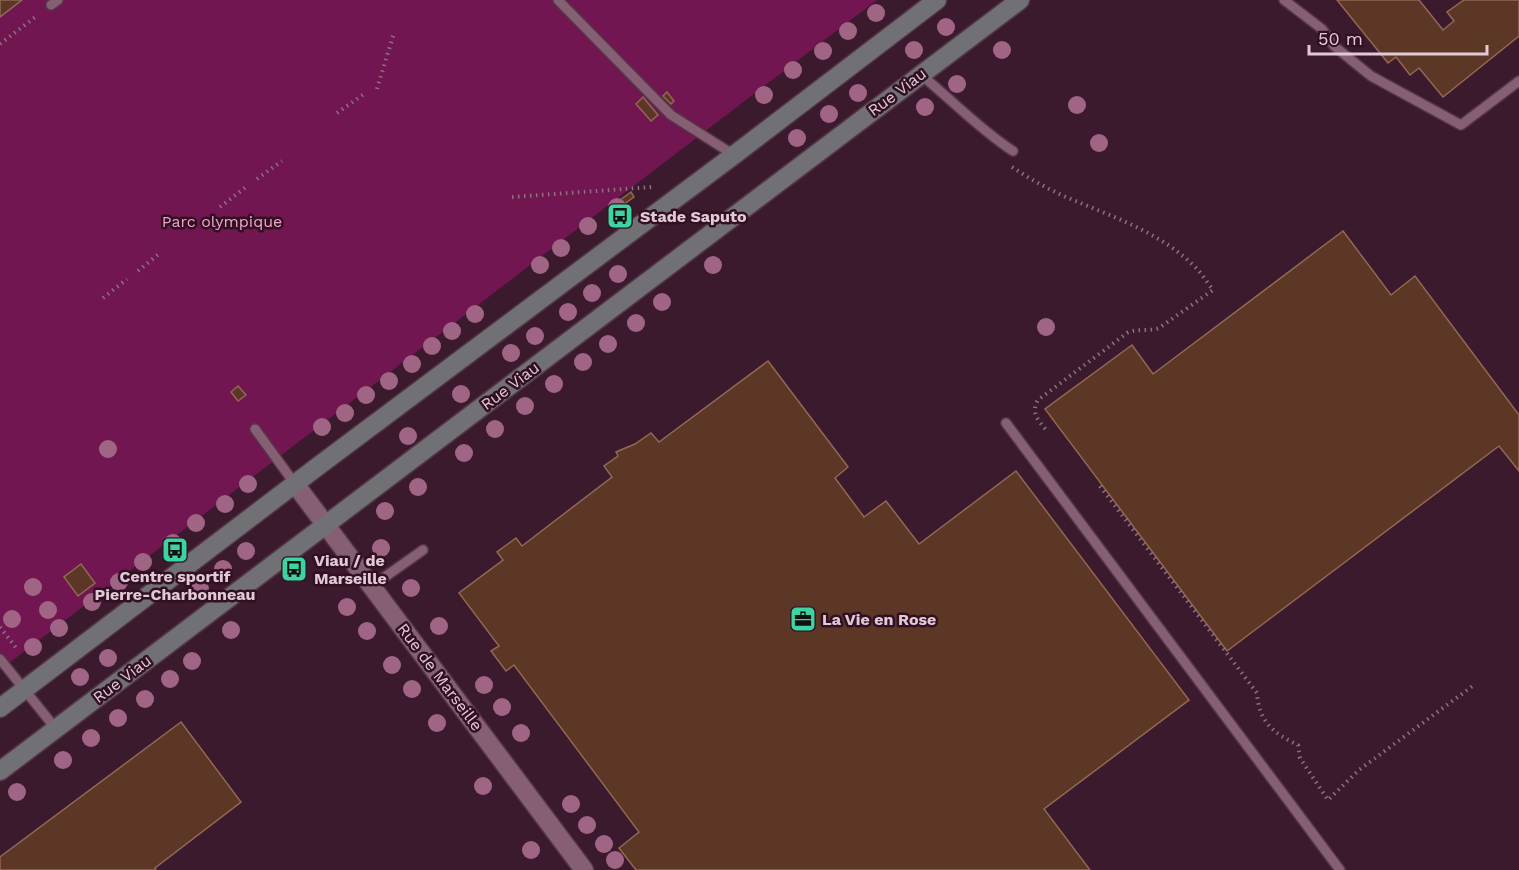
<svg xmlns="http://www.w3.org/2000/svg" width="1519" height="870" viewBox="0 0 1519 870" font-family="'Work Sans',sans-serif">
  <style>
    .green { fill: #711650 }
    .building { fill: #5c3725; stroke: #916855; stroke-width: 1.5 }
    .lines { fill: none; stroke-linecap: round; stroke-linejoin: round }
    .lane-casing { stroke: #543748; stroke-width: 12 }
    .street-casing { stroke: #543748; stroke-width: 21 }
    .secondary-casing { stroke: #543748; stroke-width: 21 }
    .path { stroke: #8e7181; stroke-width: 4; stroke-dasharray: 1.5 4.5; stroke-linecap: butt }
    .lane { stroke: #875f74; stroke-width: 9 }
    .street { stroke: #875f74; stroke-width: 18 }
    .secondary { stroke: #707075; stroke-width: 18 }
    .tree { fill: #a06585 }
    .labels { text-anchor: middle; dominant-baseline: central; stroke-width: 5; stroke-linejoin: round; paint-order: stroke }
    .street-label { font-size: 16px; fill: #e1cad5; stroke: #321024 }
    .poi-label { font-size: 16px; font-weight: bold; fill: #e1cad5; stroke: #321024; text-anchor: start }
    .park-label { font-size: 16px; fill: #f1a3cc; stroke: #321024 }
  </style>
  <rect width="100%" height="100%" fill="#3c1a2e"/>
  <polygon class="green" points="0,0 877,0 0,670"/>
  <g class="building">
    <polygon points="0,0 22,0 0,17"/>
    <polygon points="1337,0 1419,0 1443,30 1454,21 1447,12 1464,0 1519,0 1519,36 1443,97 1419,68 1410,75 1396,57 1388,63"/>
    <polygon points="667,92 674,101 671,104 663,96"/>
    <polygon points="643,97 658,115 651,121 636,104"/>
    <polygon points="631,192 634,197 624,204 620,200"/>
    <polygon points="1343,231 1391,295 1415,276 1519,415 1519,471 1499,446 1227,651 1045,409 1132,345 1153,374"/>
    <polygon points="768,361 848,467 835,478 864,517 886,501 919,544 1016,471 1189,700 1044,809 1090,870 636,870 619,848 639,832 514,665 506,671 491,651 499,646 459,593 503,560 497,552 516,538 522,546 612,477 604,466 618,456 616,452 635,444 651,433 659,442"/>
    <polygon points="238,386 246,395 238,401 231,392"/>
    <polygon points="81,564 95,583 78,596 64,577"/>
    <polygon points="181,722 241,802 155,868 156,870 0,870 0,857"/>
  </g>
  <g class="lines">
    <g class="lane-casing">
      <g id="lane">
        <polyline points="558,0 671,115 734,155"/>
        <polyline points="1284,0 1322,29 1334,46 1371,76 1461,125 1519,81"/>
        <polyline points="51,5 58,0"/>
        <path d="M920 74C951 99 979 129 1013 151"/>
        <polyline points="1006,423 1340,870"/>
        <polyline points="255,429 295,484"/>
        <polyline points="372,586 423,550"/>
        <polyline points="0,659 56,729"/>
      </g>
    </g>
    <g class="street-casing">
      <polyline id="street" points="295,484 584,870"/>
    </g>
    <g class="secondary-casing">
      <g id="secondary">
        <polyline points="0,708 317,467 734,155 937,0"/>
        <polyline points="0,771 1020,0"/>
      </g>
    </g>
    <g class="path">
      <polyline points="0,44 38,15"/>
      <polyline points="377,89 394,33"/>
      <polyline points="337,113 364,94"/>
      <path d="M1012 167C1033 181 1055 193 1078 202 1119 219 1164 235 1196 268 1202 274 1207 282 1213 290L1159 328C1148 332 1137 328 1127 333L1038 400C1030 413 1039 421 1047 431"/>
      <polyline points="257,179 282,161"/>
      <polyline points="512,197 652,187"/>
      <polyline points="220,207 246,187"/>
      <polyline points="138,271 160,253"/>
      <polyline points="103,298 127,279"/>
      <path d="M1100 486 1257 693C1259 722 1273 733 1298 745L1300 758 1328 800 1359 770 1474 685"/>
      <polyline points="0,627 17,649"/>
    </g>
    <use href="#lane" class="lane"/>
    <use href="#street" class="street"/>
    <use href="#secondary" class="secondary"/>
  </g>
  <g class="tree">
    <circle cx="876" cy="13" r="9"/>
    <circle cx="946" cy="27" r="9"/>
    <circle cx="848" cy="31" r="9"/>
    <circle cx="914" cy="50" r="9"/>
    <circle cx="1002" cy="50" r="9"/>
    <circle cx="823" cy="51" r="9"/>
    <circle cx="793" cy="70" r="9"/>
    <circle cx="957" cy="84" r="9"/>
    <circle cx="858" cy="93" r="9"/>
    <circle cx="764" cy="95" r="9"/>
    <circle cx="1077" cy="105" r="9"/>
    <circle cx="925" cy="107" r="9"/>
    <circle cx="829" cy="114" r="9"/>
    <circle cx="797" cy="138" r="9"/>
    <circle cx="1099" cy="143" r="9"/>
    <circle cx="617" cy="207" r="9"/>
    <circle cx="588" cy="226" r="9"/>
    <circle cx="561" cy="248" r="9"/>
    <circle cx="540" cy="265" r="9"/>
    <circle cx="713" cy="265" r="9"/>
    <circle cx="618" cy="274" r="9"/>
    <circle cx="592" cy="293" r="9"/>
    <circle cx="662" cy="302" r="9"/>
    <circle cx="568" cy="312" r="9"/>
    <circle cx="475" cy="314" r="9"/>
    <circle cx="636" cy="323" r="9"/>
    <circle cx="1046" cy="327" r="9"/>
    <circle cx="452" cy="331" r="9"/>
    <circle cx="535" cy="336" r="9"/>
    <circle cx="608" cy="344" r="9"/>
    <circle cx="432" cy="346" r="9"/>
    <circle cx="511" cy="353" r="9"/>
    <circle cx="583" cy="362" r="9"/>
    <circle cx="412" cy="364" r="9"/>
    <circle cx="389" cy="381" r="9"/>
    <circle cx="554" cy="384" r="9"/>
    <circle cx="461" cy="394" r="9"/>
    <circle cx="366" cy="395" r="9"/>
    <circle cx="525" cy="406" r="9"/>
    <circle cx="345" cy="413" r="9"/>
    <circle cx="322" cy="427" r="9"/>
    <circle cx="495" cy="429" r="9"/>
    <circle cx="408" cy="436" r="9"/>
    <circle cx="108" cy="449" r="9"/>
    <circle cx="464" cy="453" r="9"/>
    <circle cx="248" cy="484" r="9"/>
    <circle cx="418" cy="487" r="9"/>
    <circle cx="225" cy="504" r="9"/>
    <circle cx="385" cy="511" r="9"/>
    <circle cx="196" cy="523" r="9"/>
    <circle cx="173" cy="543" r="9"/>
    <circle cx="381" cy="548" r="9"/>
    <circle cx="246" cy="551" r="9"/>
    <circle cx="143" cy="562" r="9"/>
    <circle cx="223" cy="569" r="9"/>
    <circle cx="119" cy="582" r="9"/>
    <circle cx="33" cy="587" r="9"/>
    <circle cx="411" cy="588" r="9"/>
    <circle cx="200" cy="589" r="9"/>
    <circle cx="92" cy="602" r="9"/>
    <circle cx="347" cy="607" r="9"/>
    <circle cx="48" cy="610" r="9"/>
    <circle cx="12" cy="619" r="9"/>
    <circle cx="439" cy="626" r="9"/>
    <circle cx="59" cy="628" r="9"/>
    <circle cx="231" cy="630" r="9"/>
    <circle cx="367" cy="631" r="9"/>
    <circle cx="33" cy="647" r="9"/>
    <circle cx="108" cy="658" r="9"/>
    <circle cx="192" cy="661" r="9"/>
    <circle cx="392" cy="665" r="9"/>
    <circle cx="80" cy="677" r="9"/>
    <circle cx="170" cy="679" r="9"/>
    <circle cx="484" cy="685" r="9"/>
    <circle cx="412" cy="689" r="9"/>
    <circle cx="145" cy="699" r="9"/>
    <circle cx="502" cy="707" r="9"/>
    <circle cx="118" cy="718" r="9"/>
    <circle cx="437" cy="723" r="9"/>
    <circle cx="521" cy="733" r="9"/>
    <circle cx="91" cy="738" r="9"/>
    <circle cx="63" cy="760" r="9"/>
    <circle cx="483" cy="786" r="9"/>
    <circle cx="17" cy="792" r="9"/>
    <circle cx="571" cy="804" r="9"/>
    <circle cx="587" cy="825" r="9"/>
    <circle cx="604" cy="844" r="9"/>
    <circle cx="531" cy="850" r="9"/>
    <circle cx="615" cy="860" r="9"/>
  </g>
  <defs>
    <g id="bus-square" transform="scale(1.35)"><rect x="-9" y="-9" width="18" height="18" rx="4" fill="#3dd4a3" stroke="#321024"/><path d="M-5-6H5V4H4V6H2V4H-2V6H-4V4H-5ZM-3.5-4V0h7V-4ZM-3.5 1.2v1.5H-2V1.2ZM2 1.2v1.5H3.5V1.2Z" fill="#111"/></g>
    <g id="office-square" transform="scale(1.35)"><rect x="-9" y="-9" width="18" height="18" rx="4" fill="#3dd4a3" stroke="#321024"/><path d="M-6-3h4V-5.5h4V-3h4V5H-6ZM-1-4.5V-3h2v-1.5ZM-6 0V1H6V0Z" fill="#111"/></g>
  </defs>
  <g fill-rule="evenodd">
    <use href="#bus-square" x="620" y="216"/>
    <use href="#bus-square" x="175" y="550"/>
    <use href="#bus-square" x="294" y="569"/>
    <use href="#office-square" x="803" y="619"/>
  </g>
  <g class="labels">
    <g class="street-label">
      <text transform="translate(897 92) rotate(-37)">Rue Viau</text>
      <text transform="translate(510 386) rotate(-37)">Rue Viau</text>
      <text transform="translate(440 677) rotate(53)">Rue de Marseille</text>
      <text transform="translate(122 679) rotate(-37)">Rue Viau</text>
    </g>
    <g class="poi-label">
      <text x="640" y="216">Stade Saputo</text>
      <text x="314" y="560">Viau / de<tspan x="314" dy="18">Marseille</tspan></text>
      <text x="175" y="576" text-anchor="middle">Centre sportif<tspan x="175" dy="18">Pierre-Charbonneau</tspan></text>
      <text x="822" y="619">La Vie en Rose</text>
    </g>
    <g class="park-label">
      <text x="222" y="221">Parc olympique</text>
    </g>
  </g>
  <path d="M1309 45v9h178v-9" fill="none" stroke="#e1cad5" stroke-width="3"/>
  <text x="1318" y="45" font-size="18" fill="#e1cad5" stroke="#321024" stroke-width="4.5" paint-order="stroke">50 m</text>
</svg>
